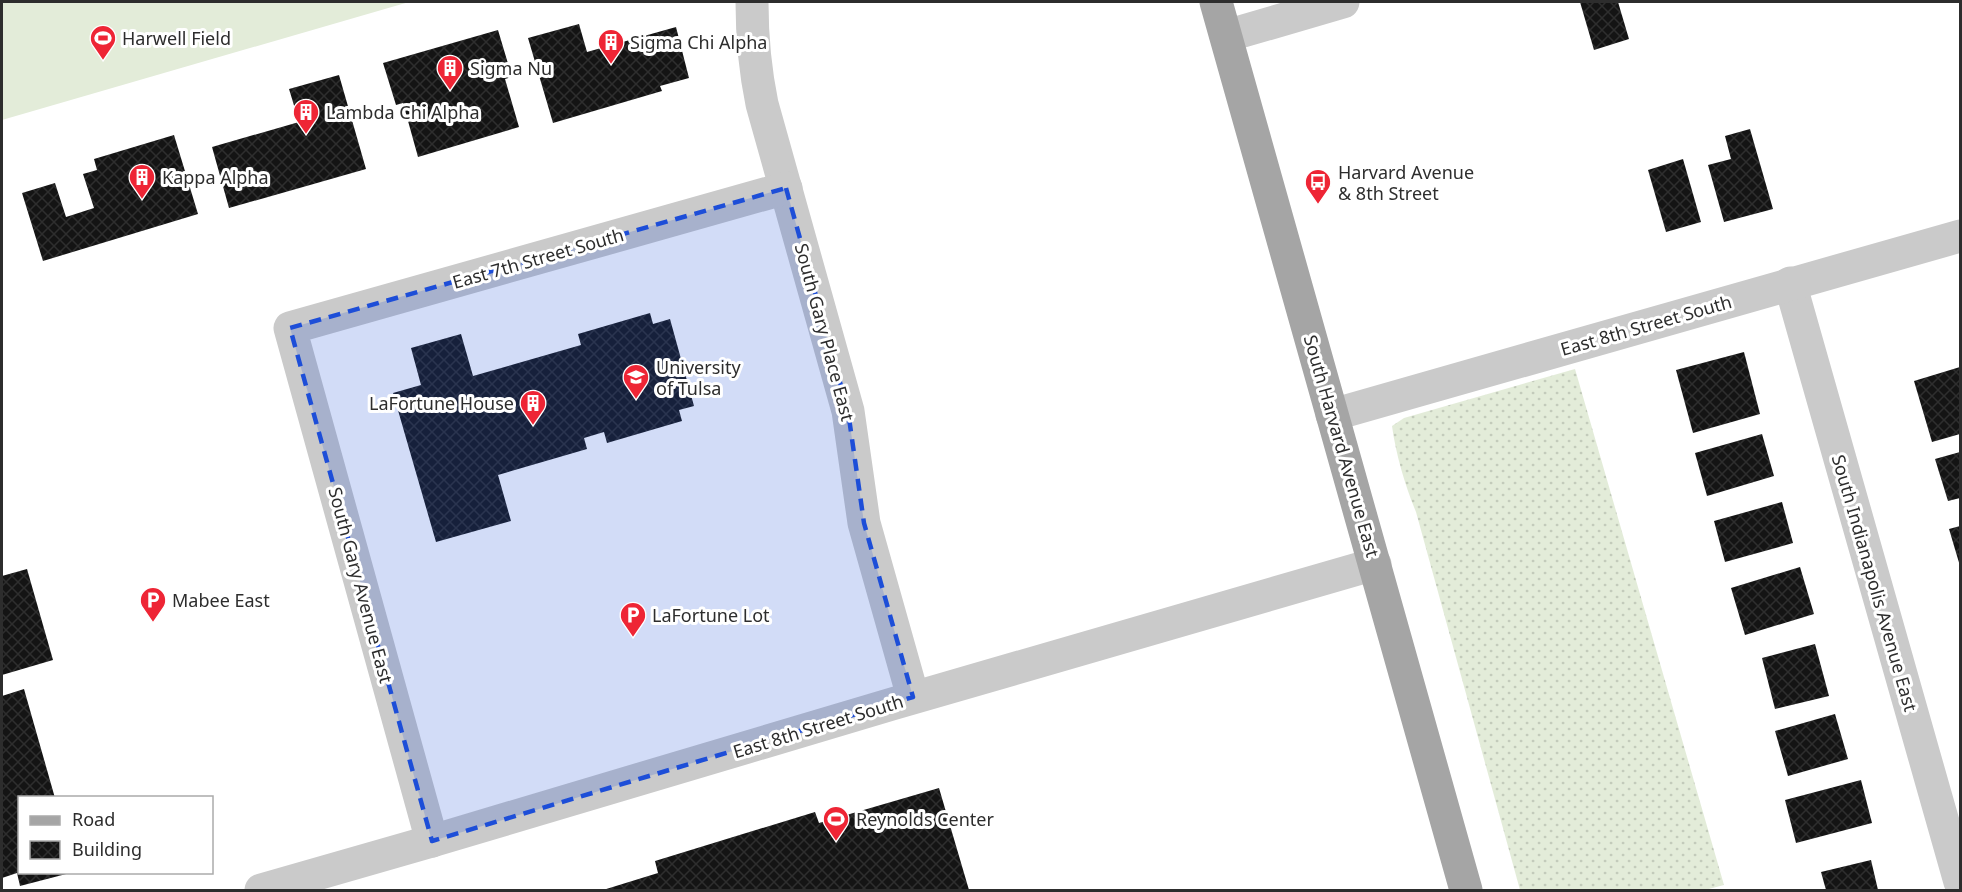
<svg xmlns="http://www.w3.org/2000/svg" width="1962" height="892" viewBox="0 0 1962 892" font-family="'Noto Sans',sans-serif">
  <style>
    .grass { fill: url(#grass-dots) }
    .pitch { fill: #e3ecd9 }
    .building { fill: url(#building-cross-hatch) }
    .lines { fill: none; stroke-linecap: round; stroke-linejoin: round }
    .minor { stroke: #cacaca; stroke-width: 33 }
    .major { stroke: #a5a5a5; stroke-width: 33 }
    .marked { fill: #1d4ed8; fill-opacity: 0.2; stroke: #1d4ed8; stroke-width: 4.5; stroke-dasharray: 12 8; stroke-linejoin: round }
    .labels { text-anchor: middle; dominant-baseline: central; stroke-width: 6; stroke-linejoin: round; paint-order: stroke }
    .poi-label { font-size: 18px; fill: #2d2d2d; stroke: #fff; text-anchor: start }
    .street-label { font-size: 18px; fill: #2d2d2d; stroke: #fff }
  </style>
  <defs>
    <pattern id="grass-dots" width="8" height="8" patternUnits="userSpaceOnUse" patternTransform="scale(1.5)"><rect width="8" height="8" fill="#e3ecd9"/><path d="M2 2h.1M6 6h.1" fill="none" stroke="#c3cbbb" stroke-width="1.8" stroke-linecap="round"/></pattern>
    <pattern id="building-cross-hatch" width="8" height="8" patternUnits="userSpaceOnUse" patternTransform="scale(1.5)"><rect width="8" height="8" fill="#141414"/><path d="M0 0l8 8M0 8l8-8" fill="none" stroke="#2e2e2e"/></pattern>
  </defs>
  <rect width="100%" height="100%" fill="#fff"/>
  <path class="grass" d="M1575 369 1724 885 1705 890H1520L1416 512C1405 485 1396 455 1392 426L1404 418Z"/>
  <polygon class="pitch" points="2,2 409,2 2,120"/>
  <g class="building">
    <polygon points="1580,2 1618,2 1629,39 1594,50"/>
    <polygon points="579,24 587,52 676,27 689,78 660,86 662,91 553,123 528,38"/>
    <polygon points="498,30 512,77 505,79 519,127 418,157 403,103 396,105 383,63"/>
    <polygon points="339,75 366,169 229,208 212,147 299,122 289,89"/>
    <polygon points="1750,129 1773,209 1724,222 1708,165 1731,159 1725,136"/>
    <polygon points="174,135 198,214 43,261 22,193 55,183 66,217 94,208 83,174 97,170 94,159"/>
    <polygon points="1683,159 1701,222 1666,232 1648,170"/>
    <polygon points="650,313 653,324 670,319 694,406 679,410 682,421 607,443 604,432 584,438 587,449 498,475 511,521 436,542 393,393 421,385 411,348 461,334 473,376 581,345 578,334"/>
    <polygon points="1744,352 1760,414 1693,433 1676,370"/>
    <polygon points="1960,367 1960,434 1932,442 1914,381"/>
    <polygon points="1762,434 1774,476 1707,496 1695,453"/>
    <polygon points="1960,452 1960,498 1948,501 1935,459"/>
    <polygon points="1782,502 1793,543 1725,562 1714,521"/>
    <polygon points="1960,526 1960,566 1949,529"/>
    <polygon points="1800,567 1814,614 1745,635 1731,588"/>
    <polygon points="27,569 53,660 2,675 2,576"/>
    <polygon points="1815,644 1829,696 1775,709 1762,658"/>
    <polygon points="24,689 55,798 20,798 20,872 70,873 20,886 17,873 2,878 2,696"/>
    <polygon points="1835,714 1848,759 1788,776 1775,731"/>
    <polygon points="1861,780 1872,823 1796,843 1785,800"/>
    <polygon points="939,788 969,890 603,890 658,873 655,861 815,812 819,823"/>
    <polygon points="1871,860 1878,890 1826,890 1821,872"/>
  </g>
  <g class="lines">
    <g class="minor">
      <path d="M752 2C752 37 755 70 762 104L848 411 864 523 913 697"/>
      <polyline points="1226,36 1343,2"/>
      <polyline points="1790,283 1960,882"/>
      <polyline points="1332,415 1960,236"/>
      <polyline points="432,841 290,328 786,188"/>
      <polyline points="261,890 432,841 892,704 1375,564"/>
    </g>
    <polyline class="major" points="1216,2 1466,890"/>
  </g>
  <path class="marked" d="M786 188 848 411 864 523 913 697 432 841 290 328Z"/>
  <defs>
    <g id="stadium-pin" transform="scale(1.35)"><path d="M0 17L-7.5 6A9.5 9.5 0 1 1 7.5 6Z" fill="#ee2535" stroke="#fff"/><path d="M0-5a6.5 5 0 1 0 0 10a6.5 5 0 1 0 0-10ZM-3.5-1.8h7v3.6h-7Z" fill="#fff"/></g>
    <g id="building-pin" transform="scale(1.35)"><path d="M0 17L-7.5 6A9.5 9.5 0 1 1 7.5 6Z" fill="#ee2535" stroke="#fff"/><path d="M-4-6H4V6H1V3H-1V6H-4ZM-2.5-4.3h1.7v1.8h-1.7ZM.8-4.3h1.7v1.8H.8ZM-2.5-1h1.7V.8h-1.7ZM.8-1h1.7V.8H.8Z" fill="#fff"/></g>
    <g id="bus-pin" transform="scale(1.35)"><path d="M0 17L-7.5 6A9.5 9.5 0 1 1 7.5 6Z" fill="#ee2535" stroke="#fff"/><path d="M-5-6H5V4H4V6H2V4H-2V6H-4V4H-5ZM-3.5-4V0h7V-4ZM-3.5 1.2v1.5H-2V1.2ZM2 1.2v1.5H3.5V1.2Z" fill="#fff"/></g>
    <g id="university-pin" transform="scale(1.35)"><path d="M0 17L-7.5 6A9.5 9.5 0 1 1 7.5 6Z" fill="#ee2535" stroke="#fff"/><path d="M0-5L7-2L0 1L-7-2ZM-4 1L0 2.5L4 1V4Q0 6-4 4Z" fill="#fff"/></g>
    <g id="parking-pin" transform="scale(1.35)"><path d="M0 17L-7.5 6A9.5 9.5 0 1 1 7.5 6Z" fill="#ee2535" stroke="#fff"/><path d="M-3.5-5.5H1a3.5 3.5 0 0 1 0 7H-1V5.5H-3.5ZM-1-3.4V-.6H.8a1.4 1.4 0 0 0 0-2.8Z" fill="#fff"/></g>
  </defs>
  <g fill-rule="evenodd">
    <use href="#stadium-pin" x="103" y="38"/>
    <use href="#building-pin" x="611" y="42"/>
    <use href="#building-pin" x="450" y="68"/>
    <use href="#building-pin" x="306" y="112"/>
    <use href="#building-pin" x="142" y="177"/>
    <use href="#bus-pin" x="1318" y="182"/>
    <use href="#university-pin" x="636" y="377"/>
    <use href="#building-pin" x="533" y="403"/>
    <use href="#parking-pin" x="153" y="600"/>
    <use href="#parking-pin" x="633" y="615"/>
    <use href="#stadium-pin" x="836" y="819"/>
  </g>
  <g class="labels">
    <g class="poi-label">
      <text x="122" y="38">Harwell Field</text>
      <text x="630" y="42">Sigma Chi Alpha</text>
      <text x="470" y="68">Sigma Nu</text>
      <text x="326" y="112">Lambda Chi Alpha</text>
      <text x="1338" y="172">Harvard Avenue<tspan x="1338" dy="21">&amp; 8th Street</tspan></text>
      <text x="162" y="177">Kappa Alpha</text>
      <text x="656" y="367">University<tspan x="656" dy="21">of Tulsa</tspan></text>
      <text x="514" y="403" text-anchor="end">LaFortune House</text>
      <text x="172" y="600">Mabee East</text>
      <text x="652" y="615">LaFortune Lot</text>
      <text x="856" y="819">Reynolds Center</text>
    </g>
    <g class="street-label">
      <text transform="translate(538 258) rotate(-16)">East 7th Street South</text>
      <text transform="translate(1646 325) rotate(-16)">East 8th Street South</text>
      <text transform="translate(825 332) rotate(75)">South Gary Place East</text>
      <text transform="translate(1342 446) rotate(74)">South Harvard Avenue East</text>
      <text transform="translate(1875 583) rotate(74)">South Indianapolis Avenue East</text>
      <text transform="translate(361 585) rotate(75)">South Gary Avenue East</text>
      <text transform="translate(818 726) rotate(-17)">East 8th Street South</text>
    </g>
  </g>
  <rect width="1962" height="892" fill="none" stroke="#2d2d2d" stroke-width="6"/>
  <rect x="18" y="796" width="195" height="78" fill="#ffffff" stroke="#ababab" stroke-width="1.5"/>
  <rect x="30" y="816" width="30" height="9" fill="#a5a5a5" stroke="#ababab" stroke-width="1.5"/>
  <text x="72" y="826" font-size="18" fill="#2d2d2d">Road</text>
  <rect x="30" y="841" width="30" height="18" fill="url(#building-cross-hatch)" stroke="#ababab" stroke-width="1.5"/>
  <text x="72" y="856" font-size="18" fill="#2d2d2d">Building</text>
</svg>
